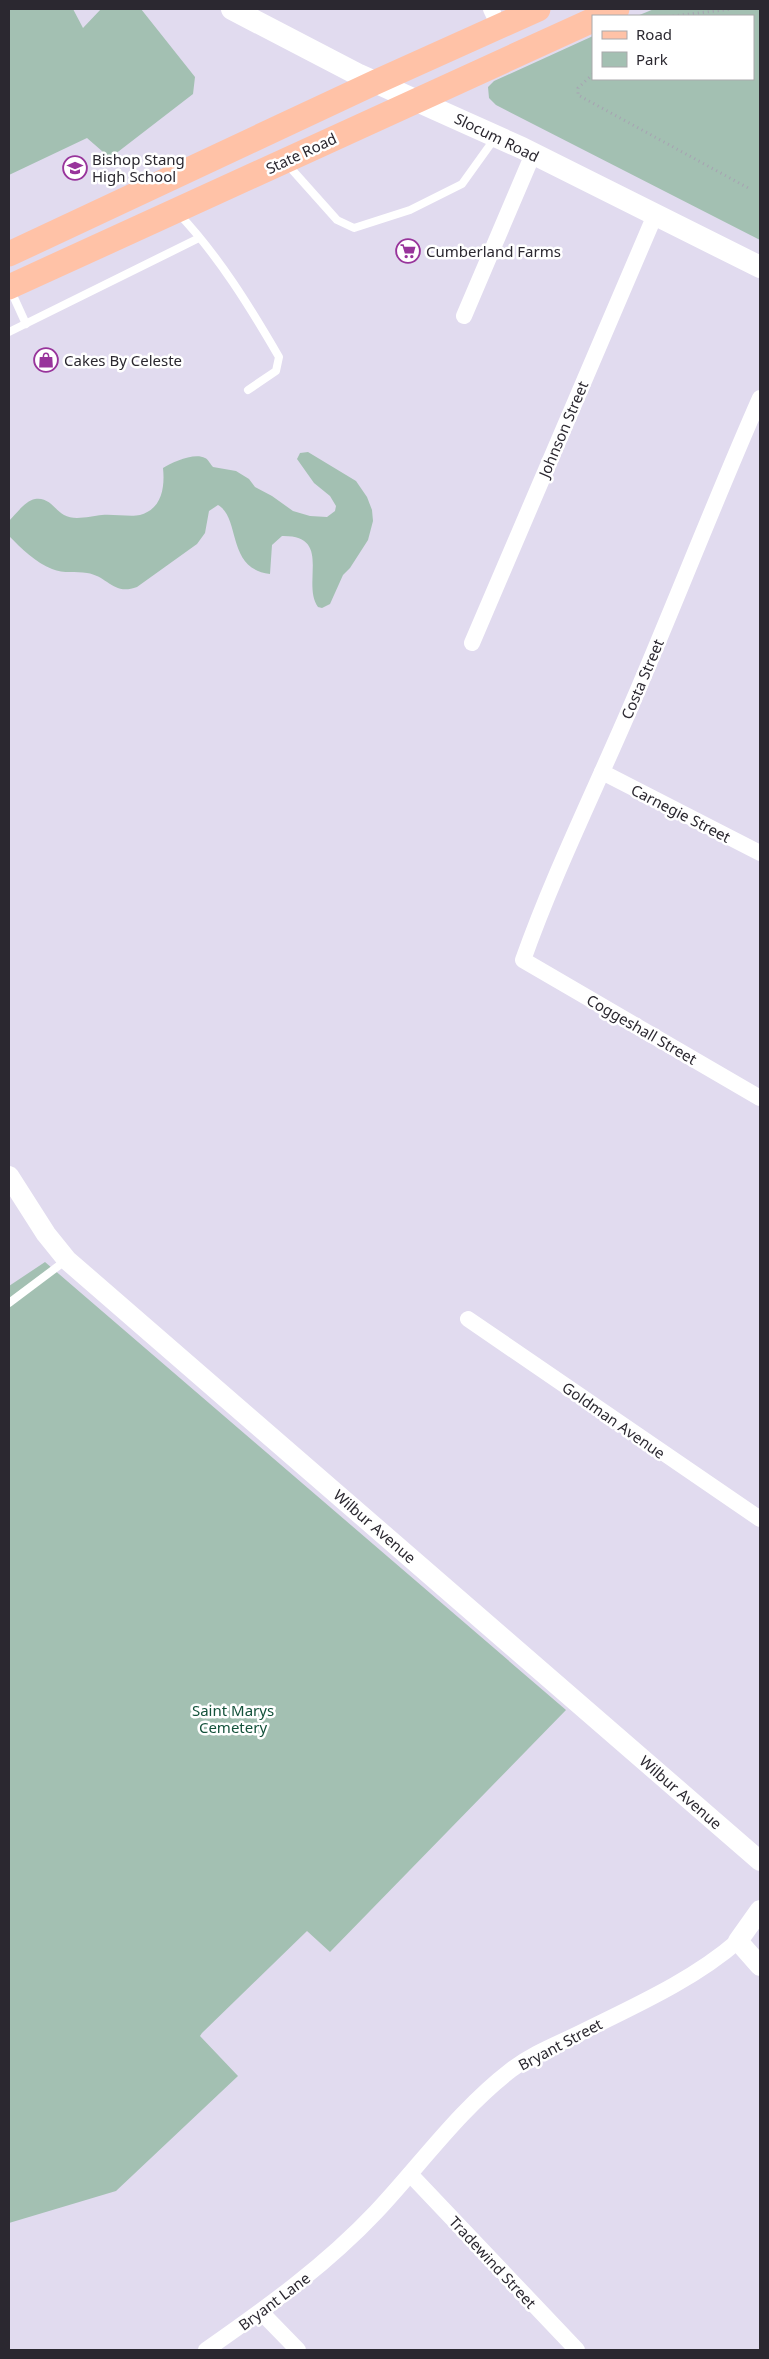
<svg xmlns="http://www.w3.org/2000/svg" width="769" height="2359" viewBox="0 0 769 2359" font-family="'Noto Sans',sans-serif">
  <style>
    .green { fill: #a3c0b2 }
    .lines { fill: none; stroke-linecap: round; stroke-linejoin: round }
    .path { stroke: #a7a2b2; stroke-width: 3; stroke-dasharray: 1 4; stroke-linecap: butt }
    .service { stroke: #fff; stroke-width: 8 }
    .minor { stroke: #fff; stroke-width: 16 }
    .tertiary { stroke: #fff; stroke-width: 20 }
    .secondary { stroke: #fff; stroke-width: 22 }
    .primary { stroke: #ffc2a7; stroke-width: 25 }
    .labels { text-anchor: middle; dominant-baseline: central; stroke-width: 5; stroke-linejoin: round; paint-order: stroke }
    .street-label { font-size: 15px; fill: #2b2830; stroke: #fff }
    .poi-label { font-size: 15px; fill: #2b2830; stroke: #fff; text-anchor: start }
    .park-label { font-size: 15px; fill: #14523b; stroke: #fff }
  </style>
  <rect width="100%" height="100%" fill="#e1dbef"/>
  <g class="green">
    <polygon points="9,9 73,9 83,28 101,9 141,9 195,77 193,94 110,158 87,138 9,175"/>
    <polygon points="654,9 760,9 760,240 496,105 489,98 488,87 494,81 593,36 593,79 753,79 753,16 637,16"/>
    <path d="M308 452 356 481 367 497 372 510 373 521 368 540 350 568 343 575 330 604 322 608 318 607C301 583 333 535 282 536L272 545 270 574C226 569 241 518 218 505L209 511 205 533 197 544 137 587C113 596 108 576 87 573 76 571 64 574 52 569 36 563 21 548 9 536V521C16 514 25 501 35 499 49 497 54 509 64 515 74 521 91 516 102 515 113 514 131 517 140 515 162 509 165 487 163 468 172 462 195 452 205 458 208 459 211 465 213 467L236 471 249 479 255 487 272 496 293 511 310 516 327 517 335 511 336 506 330 496 314 483 297 459 300 453Z"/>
    <polygon points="45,1262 566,1710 330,1952 307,1931 202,2033 200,2036 238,2076 116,2191 9,2223 9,1286"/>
  </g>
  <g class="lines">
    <g class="path">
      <polyline points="673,16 732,9"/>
      <polyline points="593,74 578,88 578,95 750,189"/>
    </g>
    <g class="service">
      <polyline points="287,164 337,220 354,228 410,210 462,184 495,138"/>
      <path d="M178 213C218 255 250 307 279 357L276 371 248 390"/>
      <polyline points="11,291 26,324"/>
      <polyline points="9,332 199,238"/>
      <polyline points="9,1303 65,1261"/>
    </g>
    <g class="minor">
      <polyline points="491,9 499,26"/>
      <polyline points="464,316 533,154"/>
      <path d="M760 398C715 500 675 604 631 706 595 790 554 873 523 960L760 1098"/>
      <polyline points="472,643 655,215"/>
      <polyline points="602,772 760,853"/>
      <polyline points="468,1319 760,1519"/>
      <polyline points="410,2174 577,2350"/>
      <polyline points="261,2312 298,2350"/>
      <path d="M206 2350C266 2308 325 2266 376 2212 421 2164 459 2110 511 2070 532 2054 555 2045 578 2034 632 2007 692 1981 738 1941"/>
    </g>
    <g class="tertiary">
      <polyline points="9,1176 46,1234 67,1260 760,1861"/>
      <polyline points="760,1910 738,1941 760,1966"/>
    </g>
    <polyline class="secondary" points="232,9 357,74 522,148 760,267"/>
    <g class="primary">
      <polyline points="600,16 617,9"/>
      <polyline points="9,254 376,82 538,9"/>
      <polyline points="9,287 593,20"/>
    </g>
  </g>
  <defs>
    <g id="school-ring" transform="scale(1.25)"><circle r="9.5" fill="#fff" stroke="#98349b" stroke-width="1.5"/><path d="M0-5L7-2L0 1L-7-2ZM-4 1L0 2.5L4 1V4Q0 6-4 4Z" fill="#98349b"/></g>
    <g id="supermarket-ring" transform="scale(1.25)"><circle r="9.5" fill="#fff" stroke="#98349b" stroke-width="1.5"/><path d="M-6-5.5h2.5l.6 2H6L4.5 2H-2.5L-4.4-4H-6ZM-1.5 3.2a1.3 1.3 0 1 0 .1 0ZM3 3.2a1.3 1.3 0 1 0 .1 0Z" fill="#98349b"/></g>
    <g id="shop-ring" transform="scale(1.25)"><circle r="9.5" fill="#fff" stroke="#98349b" stroke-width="1.5"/><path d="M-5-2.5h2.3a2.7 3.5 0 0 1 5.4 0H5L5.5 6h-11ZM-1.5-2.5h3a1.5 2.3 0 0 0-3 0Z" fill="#98349b"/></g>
  </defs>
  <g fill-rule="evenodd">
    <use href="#school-ring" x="75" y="168"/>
    <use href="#supermarket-ring" x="408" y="251"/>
    <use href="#shop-ring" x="46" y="360"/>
  </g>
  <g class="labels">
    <g class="street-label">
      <text transform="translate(497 137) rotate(26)">Slocum Road</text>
      <text transform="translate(301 153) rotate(-25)">State Road</text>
      <text transform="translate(563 429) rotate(-67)">Johnson Street</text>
      <text transform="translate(642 679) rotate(-67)">Costa Street</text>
      <text transform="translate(681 813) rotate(27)">Carnegie Street</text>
      <text transform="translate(642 1029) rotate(30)">Coggeshall Street</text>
      <text transform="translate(614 1420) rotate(35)">Goldman Avenue</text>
      <text transform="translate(375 1526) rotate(41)">Wilbur Avenue</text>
      <text transform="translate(681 1792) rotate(41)">Wilbur Avenue</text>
      <text transform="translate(560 2044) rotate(-28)">Bryant Street</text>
      <text transform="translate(493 2262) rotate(47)">Tradewind Street</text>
      <text transform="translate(274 2301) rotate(-37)">Bryant Lane</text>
    </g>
    <g class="poi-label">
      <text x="92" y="159">Bishop Stang<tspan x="92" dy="17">High School</tspan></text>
      <text x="426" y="251">Cumberland Farms</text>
      <text x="64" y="360">Cakes By Celeste</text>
    </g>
    <g class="park-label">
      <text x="233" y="1710">Saint Marys<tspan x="233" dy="17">Cemetery</tspan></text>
    </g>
  </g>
  <rect width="769" height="2359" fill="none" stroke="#2b2830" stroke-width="20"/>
  <rect x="592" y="15" width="162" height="65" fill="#ffffff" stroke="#aaa9ac"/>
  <rect x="602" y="31" width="25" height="8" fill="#ffc2a7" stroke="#aaa9ac"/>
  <text x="636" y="40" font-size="15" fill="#2b2830">Road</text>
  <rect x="602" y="52" width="25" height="15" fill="#a3c0b2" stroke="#aaa9ac"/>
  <text x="636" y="65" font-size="15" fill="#2b2830">Park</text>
</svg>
